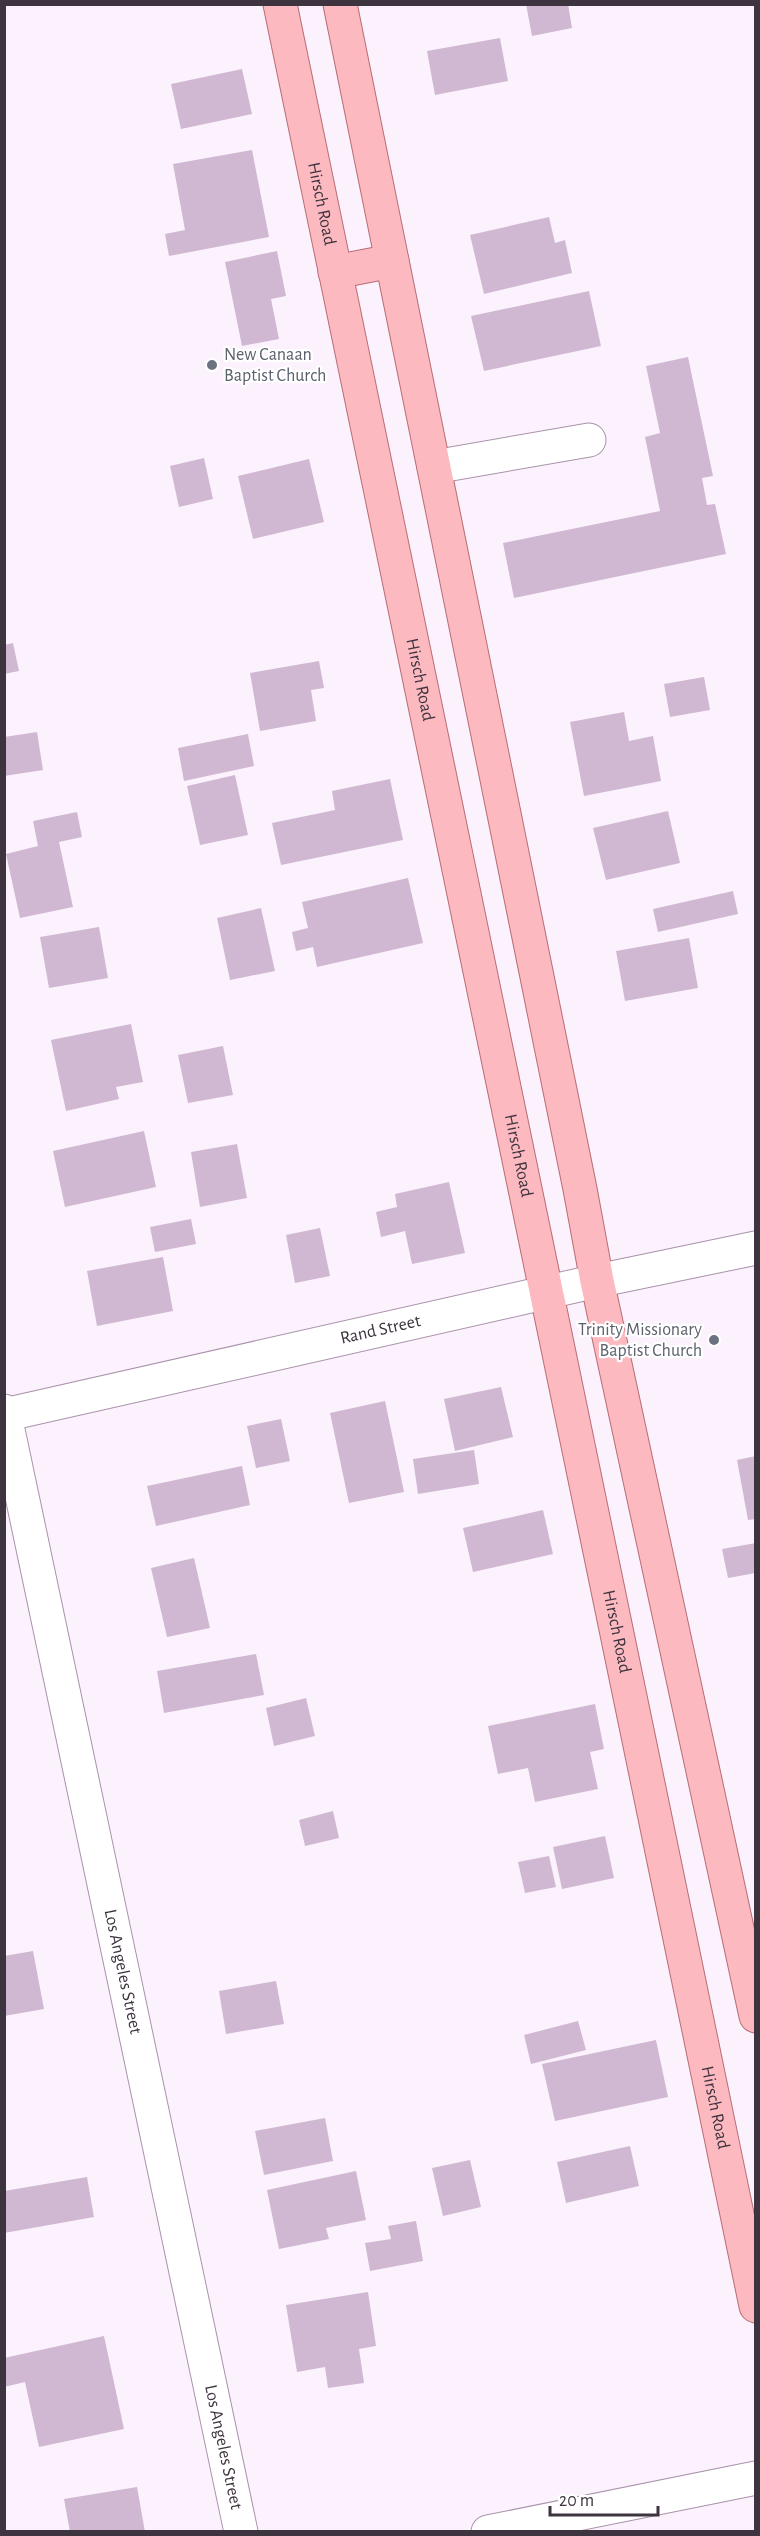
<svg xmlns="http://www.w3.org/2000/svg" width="760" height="2536" viewBox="0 0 760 2536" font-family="'Alegreya Sans',sans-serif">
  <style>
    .building { fill: #d0b8d2 }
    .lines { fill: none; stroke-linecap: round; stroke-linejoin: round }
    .minor-casing { stroke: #a992ab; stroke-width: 35 }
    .major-casing { stroke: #b86c77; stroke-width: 35 }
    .minor { stroke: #fff; stroke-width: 33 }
    .major { stroke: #fcb9bf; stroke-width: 33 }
    .worship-dot { fill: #6b7280; stroke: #fff; stroke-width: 2 }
    .labels { text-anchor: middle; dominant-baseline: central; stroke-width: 4.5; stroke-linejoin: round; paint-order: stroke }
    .street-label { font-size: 18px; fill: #3e343f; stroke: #fff }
    .worship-label { font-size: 18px; fill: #5b616d; stroke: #fff; text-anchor: start }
  </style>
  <rect width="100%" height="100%" fill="#fcf2fd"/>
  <g class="building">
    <polygon points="526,4 568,4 572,28 532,36"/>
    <polygon points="500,38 508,81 435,95 427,51"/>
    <polygon points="242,69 252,114 181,129 171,84"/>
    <polygon points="252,150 269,237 169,256 165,234 185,230 173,164"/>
    <polygon points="549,217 555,243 565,240 572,273 484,294 470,235"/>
    <polygon points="277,251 286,296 271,299 279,339 242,346 225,262"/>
    <polygon points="589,291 601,346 484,371 471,316"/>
    <polygon points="688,357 713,476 702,478 707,505 715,504 726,554 514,598 503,543 660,511 645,437 660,433 646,366"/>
    <polygon points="204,458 213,499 179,507 170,466"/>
    <polygon points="309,459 324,522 253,539 238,476"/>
    <polygon points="13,643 19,671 4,674 4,645"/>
    <polygon points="319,661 324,688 311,690 316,721 260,731 250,673"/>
    <polygon points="704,677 710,710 670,717 664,684"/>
    <polygon points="624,712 629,741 653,736 661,781 584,796 570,722"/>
    <polygon points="37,732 43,770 4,776 4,737"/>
    <polygon points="248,734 254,766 184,781 178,748"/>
    <polygon points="235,775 248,835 200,845 187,786"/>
    <polygon points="390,779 403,840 281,865 272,823 335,810 332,791"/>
    <polygon points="668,811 680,863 606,880 593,828"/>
    <polygon points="77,812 82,837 59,842 73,907 20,918 6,854 38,846 33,821"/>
    <polygon points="408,878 423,943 317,967 313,947 296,951 292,932 308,928 302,902"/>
    <polygon points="733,891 738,914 658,932 653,909"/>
    <polygon points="261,908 275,971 230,980 217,918"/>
    <polygon points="99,927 108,978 49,988 40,937"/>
    <polygon points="689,938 698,988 625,1001 616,951"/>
    <polygon points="131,1024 143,1082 116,1087 119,1099 66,1111 51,1040"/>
    <polygon points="223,1046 233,1095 188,1103 178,1055"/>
    <polygon points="144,1131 156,1187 65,1207 53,1151"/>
    <polygon points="237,1144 247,1198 200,1207 191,1152"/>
    <polygon points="449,1182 465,1253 412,1264 405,1231 381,1237 376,1212 397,1207 395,1194"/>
    <polygon points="191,1219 196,1244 155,1252 150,1227"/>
    <polygon points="320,1228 330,1276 295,1283 286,1235"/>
    <polygon points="163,1257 173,1311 97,1326 87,1271"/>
    <polygon points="501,1387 513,1437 455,1451 444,1399"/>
    <polygon points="385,1401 404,1492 349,1503 330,1413"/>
    <polygon points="281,1419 290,1461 256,1468 247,1426"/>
    <polygon points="474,1450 479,1484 418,1494 413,1459"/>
    <polygon points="756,1456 756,1519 748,1520 737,1460"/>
    <polygon points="242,1466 250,1505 156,1526 147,1486"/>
    <polygon points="543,1510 553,1554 473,1572 463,1528"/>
    <polygon points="756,1543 756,1573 728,1578 722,1549"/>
    <polygon points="194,1558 210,1628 167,1637 151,1568"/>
    <polygon points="256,1654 264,1695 164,1713 157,1671"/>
    <polygon points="306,1698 315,1736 274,1746 266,1708"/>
    <polygon points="595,1704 604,1749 590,1752 598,1789 535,1802 528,1768 498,1774 488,1726"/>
    <polygon points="333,1811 339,1838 305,1846 299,1820"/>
    <polygon points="605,1836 614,1878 562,1889 553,1847"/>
    <polygon points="549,1856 556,1887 525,1893 518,1862"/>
    <polygon points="33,1951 44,2009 4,2016 4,1956"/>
    <polygon points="276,1981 284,2024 226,2034 219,1991"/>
    <polygon points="578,2021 586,2050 531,2064 524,2035"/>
    <polygon points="656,2040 668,2097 555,2121 542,2064"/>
    <polygon points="325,2118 333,2161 264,2175 255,2131"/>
    <polygon points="630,2146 639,2186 566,2203 557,2162"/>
    <polygon points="470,2160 481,2207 443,2216 432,2168"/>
    <polygon points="356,2171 366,2220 326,2228 329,2239 279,2249 267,2190"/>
    <polygon points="87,2177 94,2217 4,2233 4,2191"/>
    <polygon points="416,2221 423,2261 370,2271 365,2243 391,2239 388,2226"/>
    <polygon points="368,2292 376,2346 359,2349 364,2383 328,2388 325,2367 297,2372 286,2305"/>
    <polygon points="104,2336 124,2429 39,2447 25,2382 4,2387 4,2358"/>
    <polygon points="137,2487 145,2532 70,2532 64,2499"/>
  </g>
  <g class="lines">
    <g class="minor-casing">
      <g id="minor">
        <polyline points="434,467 589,440"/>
        <path id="s1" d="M4 1411 241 2532"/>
        <path id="s2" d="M4 1415 597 1281 756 1248"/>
        <polyline points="488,2532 756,2478"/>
      </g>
    </g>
    <g class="major-casing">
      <g id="major">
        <path id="s3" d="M280 4 756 2306"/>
        <polyline points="340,4 580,1189 597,1281 756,2016"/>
        <polyline points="335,272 392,261"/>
      </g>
    </g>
    <use href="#minor" class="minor"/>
    <use href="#major" class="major"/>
  </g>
  <g class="worship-dot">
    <circle cx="212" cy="365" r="6"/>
    <circle cx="714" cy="1340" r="6"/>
  </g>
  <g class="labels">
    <g class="street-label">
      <text stroke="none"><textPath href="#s3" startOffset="204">Hirsch Road</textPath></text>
      <text stroke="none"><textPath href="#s3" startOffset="690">Hirsch Road</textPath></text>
      <text stroke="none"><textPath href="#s3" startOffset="1176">Hirsch Road</textPath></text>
      <text stroke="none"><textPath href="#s2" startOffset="386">Rand Street</textPath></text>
      <text stroke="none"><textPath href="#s3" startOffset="1662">Hirsch Road</textPath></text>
      <text stroke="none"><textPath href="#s1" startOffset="573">Los Angeles Street</textPath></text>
      <text stroke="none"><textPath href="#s3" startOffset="2148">Hirsch Road</textPath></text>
      <text stroke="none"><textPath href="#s1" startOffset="1059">Los Angeles Street</textPath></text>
    </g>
    <g class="worship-label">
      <text x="224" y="355">New Canaan<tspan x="224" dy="21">Baptist Church</tspan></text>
      <text x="702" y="1330" text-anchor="end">Trinity Missionary<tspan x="702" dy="21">Baptist Church</tspan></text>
    </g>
  </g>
  <rect width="760" height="2536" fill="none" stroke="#3e343f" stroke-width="12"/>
  <path d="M550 2506v9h108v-9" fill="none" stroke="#3e343f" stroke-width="3"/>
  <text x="559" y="2506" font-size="18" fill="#3e343f" stroke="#ffffff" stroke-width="4.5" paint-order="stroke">20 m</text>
</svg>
